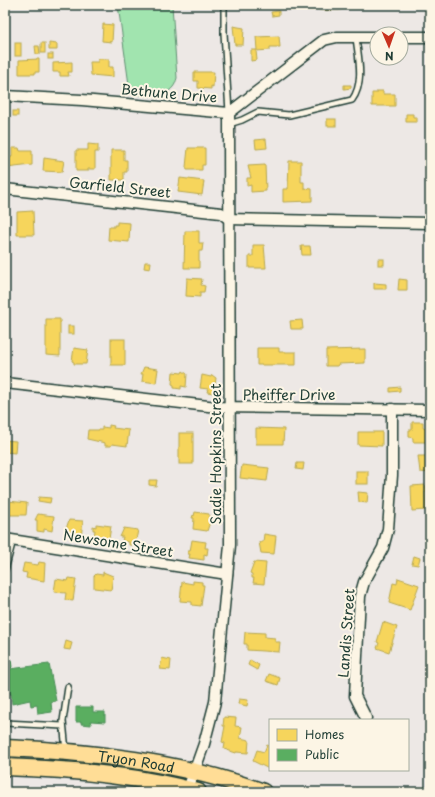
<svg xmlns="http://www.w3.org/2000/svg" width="435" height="797" viewBox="0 0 435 797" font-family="'Playpen Sans',sans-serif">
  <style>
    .green { fill: #a1e4af; stroke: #609072 }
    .homes { fill: #f6d55c; stroke: #b6a750 }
    .public { fill: #5aae61; stroke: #488c54 }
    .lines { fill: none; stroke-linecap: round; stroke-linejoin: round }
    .service-casing { stroke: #1f3d34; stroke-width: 8 }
    .minor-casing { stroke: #1f3d34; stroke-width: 13 }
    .primary-casing { stroke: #1f3d34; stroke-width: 19 }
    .service { stroke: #fcf5e5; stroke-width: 5 }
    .minor { stroke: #fcf5e5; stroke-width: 10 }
    .primary { stroke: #ffdd96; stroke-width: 16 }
    .labels { text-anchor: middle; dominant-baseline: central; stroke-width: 4; stroke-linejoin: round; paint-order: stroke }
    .street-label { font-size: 14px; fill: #1f3d34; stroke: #fcf5e5 }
  </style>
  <rect width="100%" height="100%" fill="#ede8e5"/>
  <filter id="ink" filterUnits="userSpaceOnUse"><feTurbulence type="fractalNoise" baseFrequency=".025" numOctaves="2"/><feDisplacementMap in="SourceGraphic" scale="8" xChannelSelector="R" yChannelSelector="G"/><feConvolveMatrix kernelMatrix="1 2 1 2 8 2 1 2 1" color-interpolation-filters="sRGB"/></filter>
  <g filter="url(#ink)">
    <path class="green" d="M118 5H172L177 78C176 81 175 85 173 87 164 99 141 97 130 92Z"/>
    <g class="homes">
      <rect x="271" y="5" width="7" height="4"/>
      <rect x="320" y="5" width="20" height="5"/>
      <polygon points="279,11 279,15 272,16 271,12"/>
      <polygon points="103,24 113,25 112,42 102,41"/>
      <polygon points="233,26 244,28 243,45 235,45"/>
      <polygon points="279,36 280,47 270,47 270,50 256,51 257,60 251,61 251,50 257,50 256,37"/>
      <rect x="15" y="43" width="6" height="13"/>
      <rect x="41" y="43" width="4" height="10"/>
      <polygon points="49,43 57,44 57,50 49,50"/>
      <polygon points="35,46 39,46 40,54 36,54"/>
      <rect x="48" y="54" width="5" height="5"/>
      <polygon points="39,59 39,72 35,72 35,74 19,74 19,60"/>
      <polygon points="98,59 109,59 109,67 113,67 113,77 91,75 90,62 98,62"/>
      <rect x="5" y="60" width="3" height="13"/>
      <polygon points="72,62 72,72 68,72 69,76 60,76 60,72 53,72 53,63"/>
      <polygon points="194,72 214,72 213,87 211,86 211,89 198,88 198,81 194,81"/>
      <polygon points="344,85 351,85 351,88 344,89"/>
      <polygon points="377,91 383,91 383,94 395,94 395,106 372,106 372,93 377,93"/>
      <rect x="13" y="111" width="5" height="5"/>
      <polygon points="406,114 413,114 413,117 417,117 417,122 406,122"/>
      <rect x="327" y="119" width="9" height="7"/>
      <polygon points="266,139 267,148 256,149 255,140"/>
      <polygon points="88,144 98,145 98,152 95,152 95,169 88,169 88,171 76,171 76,150 88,150"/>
      <polygon points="12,148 19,148 20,151 32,151 32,165 6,168 6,157 12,157"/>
      <polygon points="188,148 205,148 205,165 202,165 202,170 187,170 186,167"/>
      <polygon points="111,150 124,150 124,160 127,160 127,172 124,172 124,180 111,180"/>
      <polygon points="44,158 64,161 62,172 43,171"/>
      <polygon points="289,161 301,161 301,182 304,182 304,188 312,189 312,201 283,202 283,189 288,189"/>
      <polygon points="265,165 266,191 251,192 251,185 247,186 247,178 251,178 248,166"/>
      <polygon points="180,178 204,181 202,195 178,192"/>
      <polygon points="33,211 34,235 17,235 17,212"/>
      <polygon points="117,222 130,223 129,242 108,240 109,227 114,227 114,225 117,225"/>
      <polygon points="185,231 199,231 199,243 203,243 202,251 199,251 199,268 184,268"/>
      <polygon points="253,245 264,245 266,268 249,268 249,256 253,256"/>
      <polygon points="301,246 310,246 311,255 302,255"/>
      <rect x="378" y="259" width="6" height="6"/>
      <polygon points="145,262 151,262 150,269 144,268"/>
      <polygon points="187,278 202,279 201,285 205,286 204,292 200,292 200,297 186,296"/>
      <polygon points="399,279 407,280 407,290 398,290"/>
      <polygon points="374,283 386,284 386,289 374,289"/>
      <polygon points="46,319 60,319 60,356 46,355"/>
      <polygon points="302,320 303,329 291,329 290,321"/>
      <rect x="68" y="326" width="6" height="8"/>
      <rect x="111" y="339" width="14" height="26"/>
      <polygon points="74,348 88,350 86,364 74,364 74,362 72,361"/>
      <polygon points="257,348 279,348 279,352 296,352 296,365 257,365"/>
      <polygon points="365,349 365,363 338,364 338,366 326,366 326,350"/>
      <polygon points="144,367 158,369 156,383 142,381 143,374 141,374"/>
      <polygon points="183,371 187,374 186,387 181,386 181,389 174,388 174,385 172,384 173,372 182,373"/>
      <polygon points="202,375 211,377 212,375 216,378 214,393 207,392 208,389 200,388"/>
      <polygon points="400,387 400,391 390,392 390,388"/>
      <polygon points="412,422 423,422 423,428 430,428 430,442 413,442 413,438 409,437 409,430 412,430"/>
      <polygon points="109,425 114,426 113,428 129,430 127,446 112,444 111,446 105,446 105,443 87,439 88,430 102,430 102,427 109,428"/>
      <polygon points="256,428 284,429 283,444 256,444"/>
      <polygon points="358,432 382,432 382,446 358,445"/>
      <rect x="179" y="433" width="14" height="31"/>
      <polygon points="5,440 16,441 15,453 5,452"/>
      <polygon points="418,456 430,456 430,473 420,472"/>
      <polygon points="297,463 304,463 303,470 296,469"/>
      <polygon points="242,465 269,468 267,481 240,478"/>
      <rect x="356" y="471" width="12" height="13"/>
      <polygon points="149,480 157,480 156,486 149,485"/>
      <polygon points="425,485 427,492 425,492 426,510 412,511 411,486"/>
      <polygon points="358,492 368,493 367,503 359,502"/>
      <polygon points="39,497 51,498 50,503 38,501"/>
      <polygon points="8,501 27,503 26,515 6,515"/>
      <polygon points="195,512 209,514 209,519 211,519 207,531 193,529 194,518 192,518 193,515 194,516"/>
      <polygon points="38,514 54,516 52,531 44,529 44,532 37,531 37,520 35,520"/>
      <polygon points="69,520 83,521 81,538 74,537 74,533 67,532 68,529 66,529"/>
      <polygon points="96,524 111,526 109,539 94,537 95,530 93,530 93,526 96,527"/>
      <polygon points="124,528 138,530 135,545 129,545 129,542 122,541 123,537 120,537"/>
      <polygon points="264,534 276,536 274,554 261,553 259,542 263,542"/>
      <polygon points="192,540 206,542 205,548 208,548 207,555 204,554 204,560 189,558 190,554 188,554 188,551 190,551"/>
      <polygon points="414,556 420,558 418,565 412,564"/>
      <polygon points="39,562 45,563 44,581 26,578 27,573 22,572 24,563 38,565"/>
      <polygon points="254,562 266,563 264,584 253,583 254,578 252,578 252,574 250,573"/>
      <polygon points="103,572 113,576 111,590 94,588 94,576 96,574 103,575"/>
      <polygon points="69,578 76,579 73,601 65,600 66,593 54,592 56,579 68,581"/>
      <polygon points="398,578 419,585 410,610 389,603 393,583 397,584"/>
      <polygon points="193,581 202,582 202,585 204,585 201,606 192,605 192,602 180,601 182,582 193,584"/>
      <polygon points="383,622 397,627 389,652 377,648 379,643 377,642"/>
      <polygon points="245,632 265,633 265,637 275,638 275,642 280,642 279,652 247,650 247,644 244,644"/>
      <polygon points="66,641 72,643 70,650 64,649"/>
      <polygon points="162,658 171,660 170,670 160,669"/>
      <polygon points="250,660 259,665 257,670 248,665"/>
      <polygon points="269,674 280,678 278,685 266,681"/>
      <polygon points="239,699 248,700 247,706 238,704"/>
      <polygon points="224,717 236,718 235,726 242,727 240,738 249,740 248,753 236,752 236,753 224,749 225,743 222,742 225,726 223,726"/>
      <polygon points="267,745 270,746 269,769 253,761 257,750 264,752"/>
    </g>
    <g class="public">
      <polygon points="11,659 12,667 10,669 49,664 56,701 51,702 52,712 38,714 37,705 31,706 30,700 12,704 11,694 8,694 9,698 5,699 5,660"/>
      <polygon points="76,707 93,707 93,712 105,712 105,722 91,721 91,725 81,724 82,722 76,722"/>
    </g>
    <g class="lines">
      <g class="service-casing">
        <g id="service">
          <polyline points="224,5 224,33 229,112"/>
          <path d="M229 124 242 120 258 112 289 115 352 100C365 82 358 57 356 37"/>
          <polyline points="5,570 13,540"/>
          <polyline points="5,723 63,726"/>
          <polyline points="66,751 63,721 68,687"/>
        </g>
      </g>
      <g class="minor-casing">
        <g id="minor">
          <polyline points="401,37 430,37"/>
          <polyline points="5,96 82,100 229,113 324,40 337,37 377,37"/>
          <polyline points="5,189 221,213 229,219 430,223"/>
          <polyline points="5,383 217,407 430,410"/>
          <polyline points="5,539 227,574"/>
          <polyline points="366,718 355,696 360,596 364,582 383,548 388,529 392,475 392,409"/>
          <polyline points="188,789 204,744 215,702 230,545 229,113"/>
        </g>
      </g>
      <g class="primary-casing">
        <g id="primary">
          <path id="s1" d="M5 748C88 751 185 763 263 792"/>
          <path d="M5 767C70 769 135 775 198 792"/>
        </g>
      </g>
      <use href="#service" class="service"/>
      <use href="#minor" class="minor"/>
      <use href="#primary" class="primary"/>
    </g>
  </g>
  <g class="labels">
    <g class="street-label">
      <text transform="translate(169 93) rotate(5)">Bethune Drive</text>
      <text transform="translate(120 187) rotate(6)">Garfield Street</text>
      <text x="289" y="394">Pheiffer Drive</text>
      <text transform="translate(215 454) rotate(-90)">Sadie Hopkins Street</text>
      <text transform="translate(118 543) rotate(9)">Newsome Street</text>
      <text transform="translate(346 633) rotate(-86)">Landis Street</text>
      <text stroke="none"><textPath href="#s1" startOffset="132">Tryon Road</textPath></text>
    </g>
  </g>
  <rect width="435" height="797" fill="none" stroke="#fcf5e5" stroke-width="20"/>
  <rect x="10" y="10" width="415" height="777" fill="none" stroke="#1f3d34" stroke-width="1.5" filter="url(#ink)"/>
  <rect x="269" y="719" width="140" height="52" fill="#fcf5e5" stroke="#a4ab9e"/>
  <rect x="277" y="729" width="20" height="12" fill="#f6d55c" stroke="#a4ab9e"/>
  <text x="305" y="739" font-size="12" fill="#1f3d34">Homes</text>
  <rect x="277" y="749" width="20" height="12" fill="#5aae61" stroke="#a4ab9e"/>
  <text x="305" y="759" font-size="12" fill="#1f3d34">Public</text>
  <g transform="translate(389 46) rotate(178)"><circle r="19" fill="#fcf5e5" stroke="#a4ab9e"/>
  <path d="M0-3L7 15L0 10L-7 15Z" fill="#c8321e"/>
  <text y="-6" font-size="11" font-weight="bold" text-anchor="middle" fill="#1f3d34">N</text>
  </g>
</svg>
